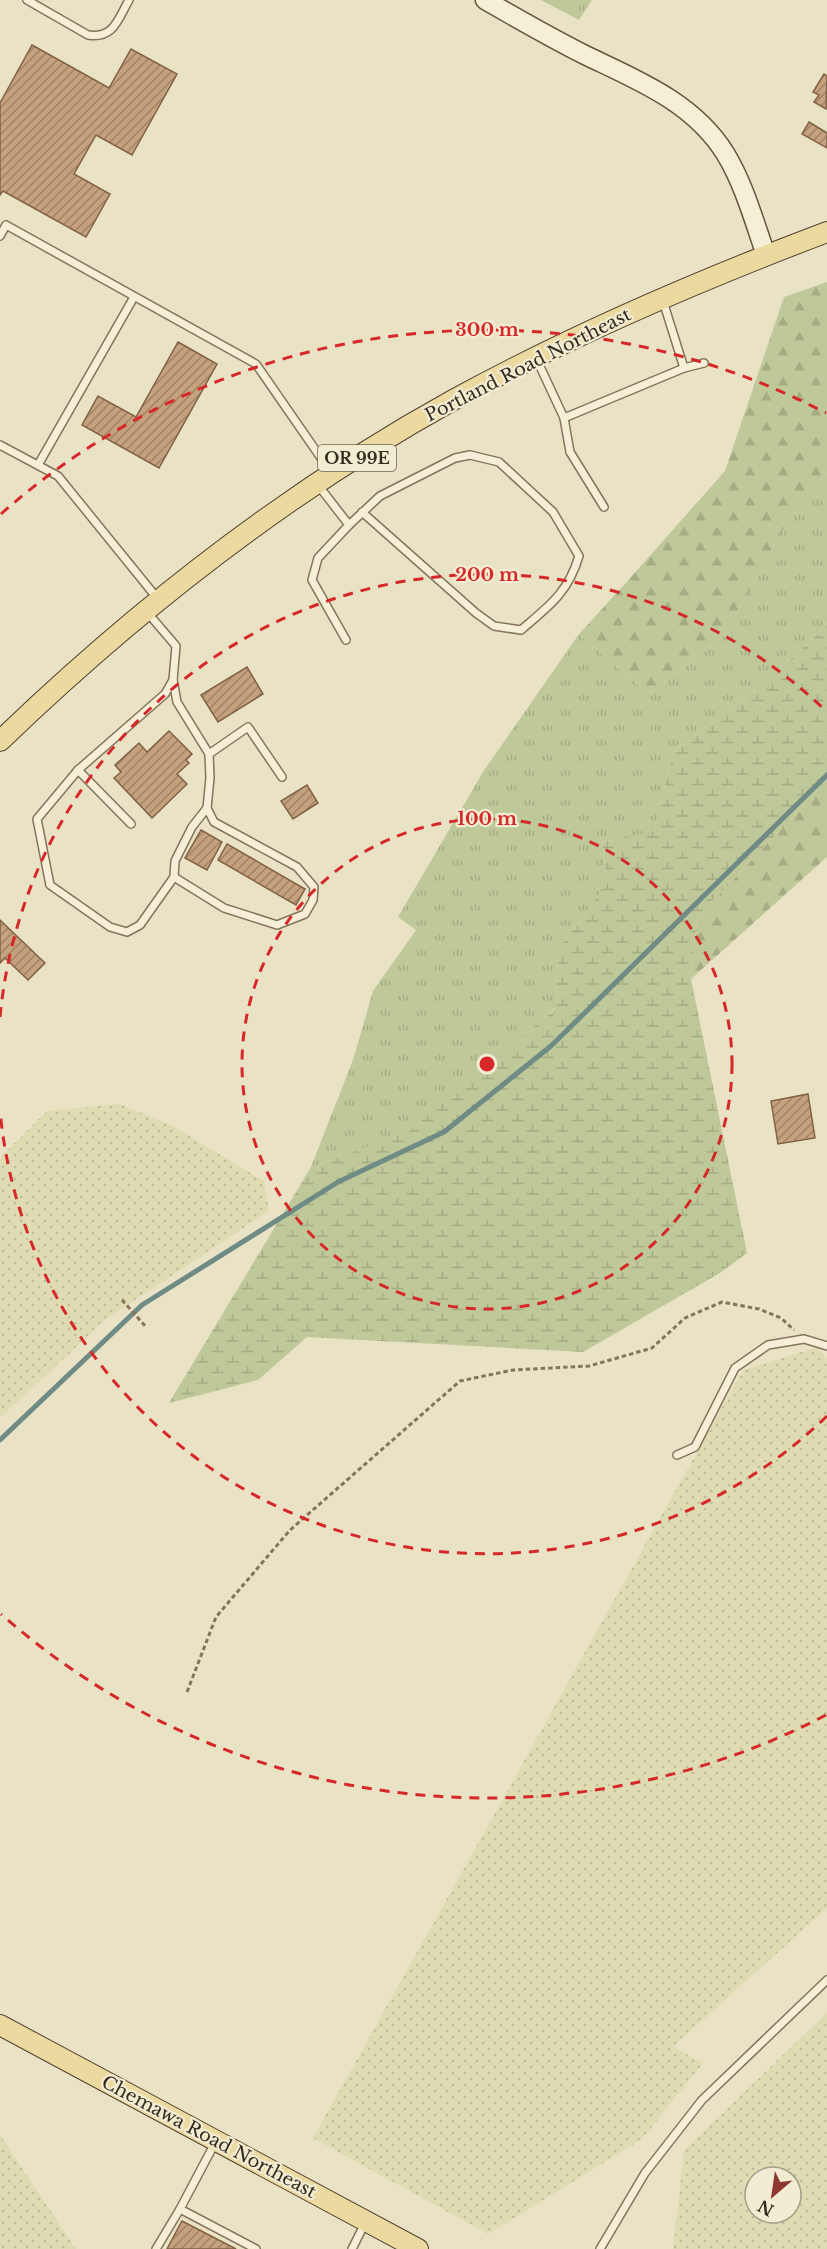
<svg xmlns="http://www.w3.org/2000/svg" width="827" height="2249" viewBox="0 0 827 2249" font-family="'Libre Baskerville',serif">
  <style>
    .farmland { fill: url(#farmland-dots); fill-rule: evenodd }
    .grass { fill: url(#grass-tufts) }
    .forest { fill: url(#forest-firs) }
    .wetland { fill: url(#wetland-marsh) }
    .lines { fill: none; stroke-linecap: round; stroke-linejoin: round }
    .stream { stroke: #6e8b86; stroke-width: 5 }
    .building { fill: url(#building-hatch); stroke: #816144; stroke-width: 1.5 }
    .lane-casing { stroke: #84745c; stroke-width: 10 }
    .secondary-casing { stroke: #65553f; stroke-width: 21 }
    .primary-casing { stroke: #524230; stroke-width: 22 }
    .path { stroke: #84745c; stroke-width: 3; stroke-dasharray: 4.5 3; stroke-linecap: butt }
    .lane { stroke: #f6efd7; stroke-width: 7 }
    .secondary { stroke: #f6efd7; stroke-width: 18 }
    .primary { stroke: #ebd99f; stroke-width: 20 }
    .ring { fill: none; stroke: #d62828; stroke-width: 3; stroke-dasharray: 10 8 }
    .labels { text-anchor: middle; dominant-baseline: central; stroke-width: 4.5; stroke-linejoin: round; paint-order: stroke }
    .shield { fill: #f2ecd3; stroke: #6e6555; stroke-width: 1.5 }
    .shield-label { font-size: 16px; font-weight: bold; fill: #352b1f }
    .street-label { font-size: 18px; fill: #352b1f; stroke: #f2ecd3 }
    .centre { fill: #d62828; stroke: #f2ecd3; stroke-width: 3 }
    .ring-label { font-size: 18px; text-anchor: middle; font-weight: bold; fill: #d62828; stroke: #f2ecd3; stroke-width: 4.5; stroke-linejoin: round; paint-order: stroke }
  </style>
  <defs>
    <pattern id="farmland-dots" width="8" height="8" patternUnits="userSpaceOnUse" patternTransform="scale(1.5)"><rect width="8" height="8" fill="#dfdcb3"/><path d="M2 2h.1M6 6h.1" fill="none" stroke="#c0bd9a" stroke-width="1.8" stroke-linecap="round"/></pattern>
    <pattern id="grass-tufts" width="24" height="20" patternUnits="userSpaceOnUse" patternTransform="scale(1.5)"><rect width="24" height="20" fill="#bfc899"/><path d="M3 7l-1-3M5 7V3M7 7l1-3M15 17l-1-3M17 17v-4M19 17l1-3" fill="none" stroke="#a5ac83"/></pattern>
    <pattern id="forest-firs" width="22" height="20" patternUnits="userSpaceOnUse" patternTransform="scale(1.5)"><rect width="22" height="20" fill="#bfc899"/><path d="M5 1l3.5 6h-7zM16 11l3.5 6h-7z" fill="#a5ac83"/></pattern>
    <pattern id="wetland-marsh" width="20" height="14" patternUnits="userSpaceOnUse" patternTransform="scale(1.5)"><rect width="20" height="14" fill="#bfc899"/><path d="M1 5h8M5 5V1M11 12h8M15 12V8" fill="none" stroke="#a5ac83"/></pattern>
    <pattern id="building-hatch" width="6" height="6" patternUnits="userSpaceOnUse" patternTransform="scale(1.5)"><rect width="6" height="6" fill="#c5a17d"/><path d="M-1 1l2-2M0 6l6-6M5 7l2-2" fill="none" stroke="#a18366"/></pattern>
  </defs>
  <rect width="100%" height="100%" fill="#eae2c5"/>
  <g class="farmland">
    <polygon points="120,1104 171,1125 264,1181 269,1211 105,1320 0,1418 0,1158 47,1111"/>
    <polygon points="818,1347 827,1359 827,1908 673,2047 703,2063 642,2139 488,2234 313,2138 743,1370"/>
    <path d="M827 2013V2249H673L684 2150ZM755 2177H791V2213H755Z"/>
    <polygon points="0,2135 76,2249 0,2249"/>
  </g>
  <g class="grass">
    <polygon points="541,0 592,0 579,20"/>
    <polygon points="827,473 827,623 817,635 762,684 673,752 654,832 602,842 607,884 558,949 556,1007 484,1072 408,1132 311,1167 353,1060 373,991 416,930 398,917 483,772 579,634 649,694 724,636 794,510"/>
  </g>
  <g class="forest">
    <polygon points="827,282 827,473 794,510 724,636 649,694 579,634 624,585 725,471 784,297"/>
    <polygon points="827,780 827,857 691,979 697,918"/>
  </g>
  <polygon class="wetland" points="827,623 827,780 697,918 691,979 747,1253 720,1273 583,1352 307,1337 258,1380 169,1403 311,1167 408,1132 556,1008 558,949 607,884 602,842 654,831 673,752 762,684 817,635"/>
  <g class="lines">
    <polyline class="stream" points="0,1440 142,1305 338,1182 444,1132 551,1046 827,775"/>
  </g>
  <g class="building">
    <polygon points="32,45 109,88 131,49 177,74 132,155 96,135 74,174 110,194 86,237 3,191 0,195 0,103"/>
    <polygon points="824,74 827,76 826,109 814,102 819,95 813,92"/>
    <polygon points="809,122 827,133 827,148 802,134"/>
    <polygon points="178,342 217,364 159,468 82,425 98,396 136,417"/>
    <polygon points="247,667 263,694 218,722 201,695"/>
    <polygon points="169,731 192,754 186,760 189,763 177,774 187,784 152,818 114,778 121,772 115,765 139,743 147,752"/>
    <polygon points="307,785 318,803 293,819 281,801"/>
    <polygon points="201,830 222,842 207,870 185,858"/>
    <polygon points="227,844 305,889 296,905 218,860"/>
    <polygon points="0,920 45,963 28,980 5,958 0,963"/>
    <polygon points="808,1094 815,1138 778,1144 771,1101"/>
    <polygon points="182,2221 236,2249 167,2249"/>
  </g>
  <g class="lines">
    <g class="lane-casing">
      <g id="lane">
        <path d="M27 0 88 35C114 39 118 19 129 0"/>
        <polyline points="0,236 6,225 256,364 330,471"/>
        <polyline points="663,301 684,368"/>
        <polyline points="537,360 564,418 570,452 604,507"/>
        <polyline points="564,418 684,368 704,363"/>
        <polyline points="0,445 58,476 157,598"/>
        <polyline points="38,465 134,297"/>
        <path d="M318 485 349 525 380 496 455 458 470 455 499 462 553 512 579 556C568 593 549 606 521 630L494 626 476 613 362 512"/>
        <polyline points="147,612 176,646 173,680 177,702 209,754 248,727 282,777"/>
        <polyline points="346,640 312,580 318,558 349,525"/>
        <polyline points="78,770 37,819 50,885 110,927 127,932 140,925 174,877 175,861 192,827 207,808"/>
        <polyline points="131,824 78,770 165,694 173,680"/>
        <polyline points="174,877 224,908 277,925 305,914 313,900 314,887 297,867 214,822 207,808 210,778 209,754"/>
        <polyline points="677,1455 695,1447 735,1368 768,1345 804,1339 827,1346"/>
        <polyline points="216,2141 180,2209 256,2249"/>
        <polyline points="156,2249 180,2209"/>
        <polyline points="352,2249 365,2223"/>
        <polyline points="600,2249 645,2173 702,2100 827,1980"/>
      </g>
    </g>
    <g class="secondary-casing">
      <path id="secondary" d="M485 0C518 19 551 38 585 55 637 80 693 102 725 153 744 184 754 221 766 255"/>
    </g>
    <g class="primary-casing">
      <g id="primary">
        <path d="M0 741C137 609 288 491 455 399 574 334 700 280 827 232"/>
        <polyline points="0,2025 418,2249"/>
      </g>
    </g>
    <g class="path">
      <polyline points="122,1300 147,1328"/>
      <polyline points="187,1692 216,1617 290,1530 460,1381 513,1370 589,1366 652,1348 685,1318 722,1302 759,1309 781,1318 794,1330"/>
    </g>
    <use href="#lane" class="lane"/>
    <use href="#secondary" class="secondary"/>
    <use href="#primary" class="primary"/>
  </g>
  <g class="ring">
    <circle cx="487" cy="1064" r="245"/>
    <path d="M827 1416A489 489 0 0 1 0 1111M0 1017A489 489 0 0 1 827 712"/>
    <path d="M826 1715A734 734 0 0 1 1 1614M1 514A734 734 0 0 1 826 413"/>
  </g>
  <g class="labels">
    <rect class="shield" x="318" y="445" width="78" height="26" rx="4.5"/>
    <g class="shield-label">
      <text x="357" y="458">OR 99E</text>
    </g>
    <g class="street-label">
      <text transform="translate(528 365) rotate(-27)">Portland Road Northeast</text>
      <text transform="translate(209 2137) rotate(28)">Chemawa Road Northeast</text>
    </g>
  </g>
  <circle cx="487" cy="1064" r="9" class="centre"/>
  <g class="ring-label">
    <text x="487" y="336">300 m</text>
    <text x="487" y="581">200 m</text>
    <text x="487" y="825">100 m</text>
  </g>
  <g transform="translate(773 2195) rotate(209)"><circle r="28" fill="#f2ecd3" stroke="#a69f8b" stroke-width="1.5"/>
  <path d="M0-4.5L10 22L0 15L-10 22Z" fill="#8e3831"/>
  <text y="-9" font-size="16" font-weight="bold" text-anchor="middle" fill="#352b1f">N</text>
  </g>
</svg>
